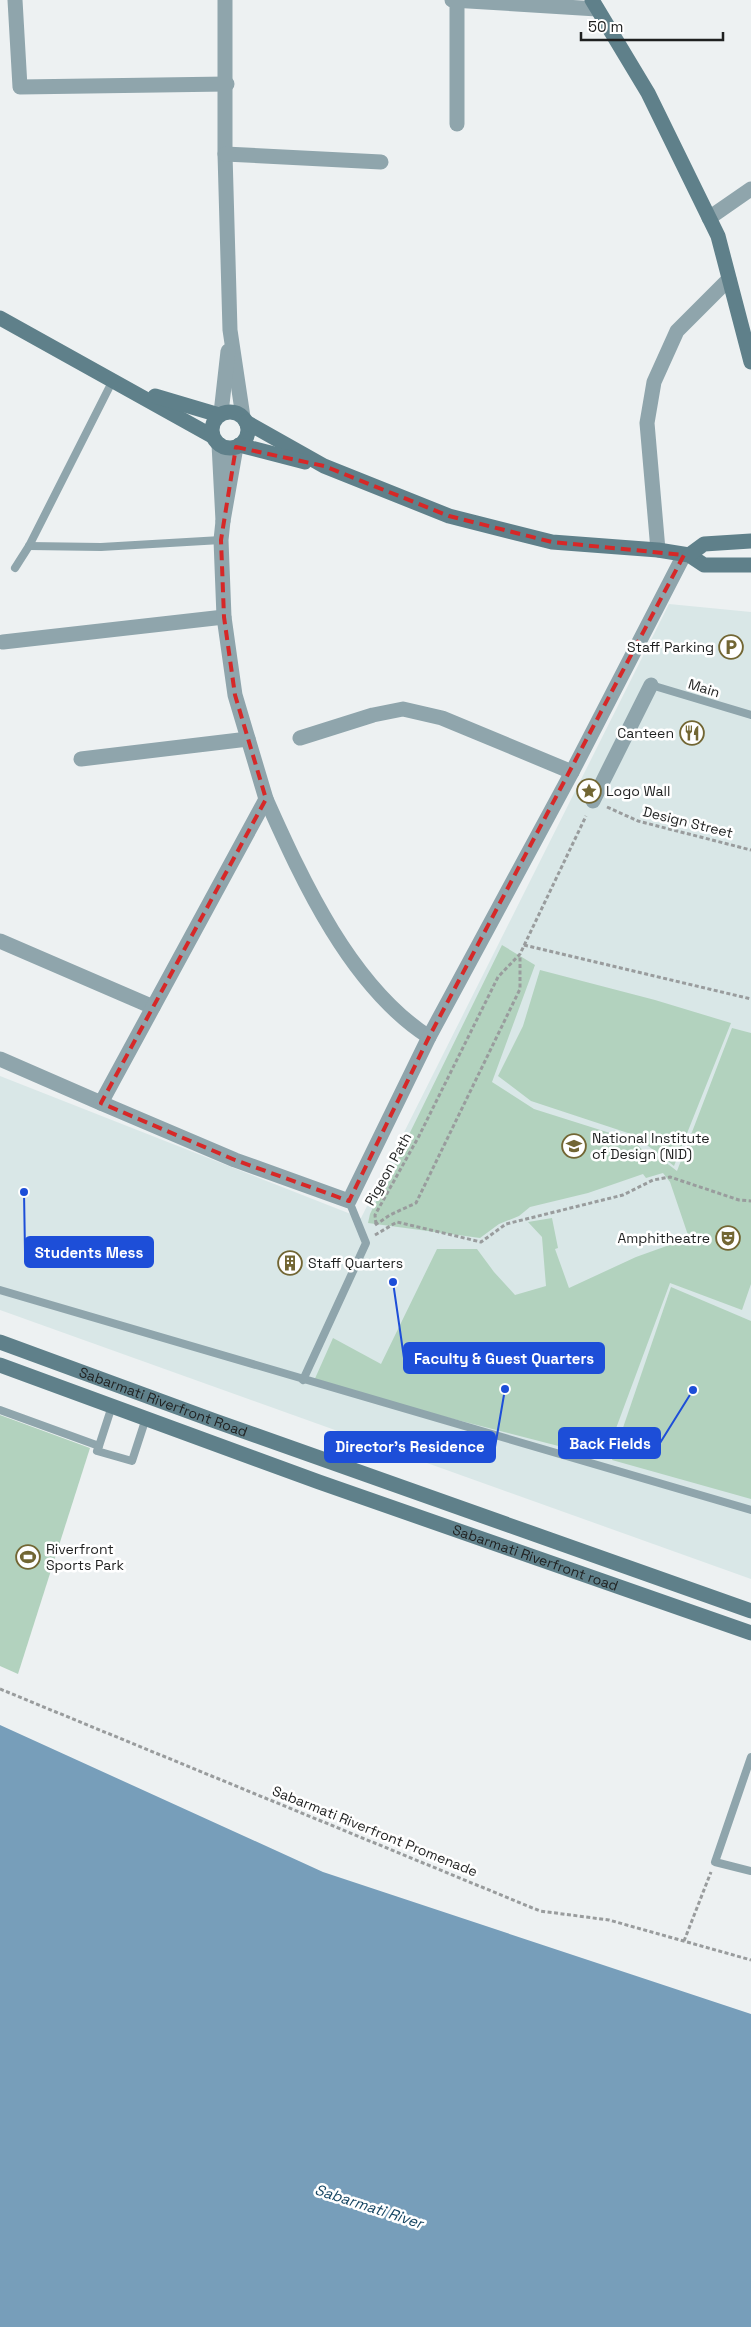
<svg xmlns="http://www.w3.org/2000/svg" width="751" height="2327" viewBox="0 0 751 2327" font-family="'Space Grotesk',sans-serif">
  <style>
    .built { fill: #d9e7e7 }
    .green { fill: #b2d2be }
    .water { fill: #779eba }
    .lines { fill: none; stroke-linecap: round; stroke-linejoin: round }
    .path { stroke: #999c9d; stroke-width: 3; stroke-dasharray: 4 2.5; stroke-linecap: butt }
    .lane { stroke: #8fa5ac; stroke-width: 8 }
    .street { stroke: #8fa5ac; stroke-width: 15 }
    .secondary { stroke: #5f808a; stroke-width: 15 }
    .marked { fill: none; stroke: #d62828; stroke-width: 4; stroke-dasharray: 10 6; stroke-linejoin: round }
    .labels { text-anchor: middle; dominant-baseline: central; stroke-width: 5; stroke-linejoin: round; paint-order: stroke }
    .poi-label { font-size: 14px; fill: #1f2020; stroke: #fff; text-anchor: start }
    .street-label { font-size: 14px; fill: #1f2020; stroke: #fff }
    .water-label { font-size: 15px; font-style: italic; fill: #164663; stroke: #fff }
    .leader { fill: none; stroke: #1d4ed8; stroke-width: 2 }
    .callout-dot { fill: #1d4ed8; stroke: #fff; stroke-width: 2 }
    .callout { fill: #1d4ed8; stroke: #1d4ed8; stroke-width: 2 }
    .callout-label { font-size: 15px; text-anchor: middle; font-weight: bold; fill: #fff }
  </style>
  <rect width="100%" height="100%" fill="#edf1f2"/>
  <polygon class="built" points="669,604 751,612 751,1579 0,1310 0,1076 361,1218"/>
  <g class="green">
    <polygon points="502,945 535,965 492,1082 534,1109 632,1140 648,1155 652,1152 677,1171 732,1028 751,1033 751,1284 742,1310 670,1283 605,1458 313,1383 333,1338 381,1364 437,1249 477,1249 494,1272 515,1295 546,1286 542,1237 528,1222 552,1218 558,1248 555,1249 569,1288 636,1257 689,1238 670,1182 663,1173 646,1178 643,1174 588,1193 530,1207 519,1216 499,1224 480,1238 368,1223 370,1214"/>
    <polygon points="540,970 655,1000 731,1023 674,1166 634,1135 531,1101 498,1076 523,1026"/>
    <polygon points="671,1287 751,1321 751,1499 612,1460"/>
    <polygon points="0,1415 90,1448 18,1674 0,1666"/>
  </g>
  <polygon class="water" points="0,1725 323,1872 751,2014 751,2327 0,2327"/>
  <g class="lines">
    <g class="path">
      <polyline points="607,807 638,821 751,850"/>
      <polyline points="524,945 751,999"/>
      <polyline points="376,1224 375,1215 419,1136 498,977 520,954 586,816"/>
      <polyline points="375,1225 390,1215 416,1203 520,989 520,955"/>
      <polyline points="375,1235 397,1222 481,1242 506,1224 623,1195 653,1180 670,1177 739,1200 751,1201"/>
      <polyline points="0,1689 540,1911 609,1920 751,1960"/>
      <polyline points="684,1941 711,1872"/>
    </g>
    <g class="lane">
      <polyline points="29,546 101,547 221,540"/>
      <polyline points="15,568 29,546 113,380"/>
      <polyline points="651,685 751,715"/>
      <polyline points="0,1290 751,1510"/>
      <polyline points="303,1380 366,1243 349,1201"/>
      <polyline points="0,1410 99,1446 112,1406"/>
      <polyline points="99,1446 97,1451 132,1461 146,1418"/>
      <polyline points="751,1757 715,1862 751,1871"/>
    </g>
    <g class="street">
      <polyline points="15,0 20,87 227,84"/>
      <polyline points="225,0 225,154 230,330 243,417"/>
      <polyline points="452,0 597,9"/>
      <polyline points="457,124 457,0"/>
      <polyline points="225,154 381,162"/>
      <polyline points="709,218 751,189"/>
      <polyline points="221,413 228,351"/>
      <polyline points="219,444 223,521 236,447"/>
      <polyline points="658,550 647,423 654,382 677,331 729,279"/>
      <polyline points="3,642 224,617"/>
      <polyline points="300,738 373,715 403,709 442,718 572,772"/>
      <polyline points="81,759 248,739"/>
      <path d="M266 799C303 882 351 987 429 1037"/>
      <polyline points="593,801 651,685"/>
      <polyline points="0,941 153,1007"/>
      <polyline points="0,1059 101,1103 266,799 235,695 224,617 221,540 223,521"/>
      <polyline points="101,1103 235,1160 349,1201 429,1037 572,772 684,555"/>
    </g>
    <g class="secondary">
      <polyline points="592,0 648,93 718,236 751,362"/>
      <polyline points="0,318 212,436"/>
      <polyline points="155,396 219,415"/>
      <circle cx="230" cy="430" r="18"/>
      <polyline points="246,422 324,466 449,516 552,542 658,550 689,555 704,565 751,565"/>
      <polyline points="239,445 305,462"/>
      <polyline points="689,555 704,544 751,541"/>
      <path id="s1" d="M0 1342 215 1421 751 1611"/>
      <path id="s2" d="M0 1365 319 1482 751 1633"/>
    </g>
  </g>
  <path class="marked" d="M236 447 324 466 449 516 552 542 684 555 429 1037 349 1201 235 1160 101 1103 266 799 235 695 224 617 221 540Z"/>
  <defs>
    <g id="parking-ring" transform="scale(1.25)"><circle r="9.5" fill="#fff" stroke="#726633" stroke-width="1.5"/><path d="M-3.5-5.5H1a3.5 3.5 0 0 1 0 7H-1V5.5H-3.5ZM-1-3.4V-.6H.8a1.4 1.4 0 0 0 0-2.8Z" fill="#726633"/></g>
    <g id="restaurant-ring" transform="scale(1.25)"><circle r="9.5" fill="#fff" stroke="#726633" stroke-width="1.5"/><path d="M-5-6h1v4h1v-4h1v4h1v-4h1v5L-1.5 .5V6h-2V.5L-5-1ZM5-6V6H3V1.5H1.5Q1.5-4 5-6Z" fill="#726633"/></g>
    <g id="sight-ring" transform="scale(1.25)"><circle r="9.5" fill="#fff" stroke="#726633" stroke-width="1.5"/><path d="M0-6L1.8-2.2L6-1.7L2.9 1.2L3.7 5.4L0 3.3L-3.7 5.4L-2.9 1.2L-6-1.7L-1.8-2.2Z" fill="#726633"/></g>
    <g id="university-ring" transform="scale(1.25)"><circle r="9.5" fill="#fff" stroke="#726633" stroke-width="1.5"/><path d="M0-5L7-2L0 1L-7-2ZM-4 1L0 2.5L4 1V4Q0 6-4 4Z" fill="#726633"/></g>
    <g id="theatre-ring" transform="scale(1.25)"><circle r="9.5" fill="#fff" stroke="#726633" stroke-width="1.5"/><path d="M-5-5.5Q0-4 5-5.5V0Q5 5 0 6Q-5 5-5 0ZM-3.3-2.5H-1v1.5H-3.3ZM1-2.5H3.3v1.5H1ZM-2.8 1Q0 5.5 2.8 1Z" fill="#726633"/></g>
    <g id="building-ring" transform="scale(1.25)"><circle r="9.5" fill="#fff" stroke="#726633" stroke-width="1.5"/><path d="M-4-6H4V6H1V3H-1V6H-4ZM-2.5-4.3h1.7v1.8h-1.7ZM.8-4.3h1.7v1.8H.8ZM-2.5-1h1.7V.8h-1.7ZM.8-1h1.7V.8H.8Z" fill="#726633"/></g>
    <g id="stadium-ring" transform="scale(1.25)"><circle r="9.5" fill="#fff" stroke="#726633" stroke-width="1.5"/><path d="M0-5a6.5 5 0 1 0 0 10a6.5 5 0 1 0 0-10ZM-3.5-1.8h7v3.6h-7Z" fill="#726633"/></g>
  </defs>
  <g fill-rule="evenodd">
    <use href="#parking-ring" x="731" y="647"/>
    <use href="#restaurant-ring" x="692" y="733"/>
    <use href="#sight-ring" x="589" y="791"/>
    <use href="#university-ring" x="574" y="1146"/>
    <use href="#theatre-ring" x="728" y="1238"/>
    <use href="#building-ring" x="290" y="1263"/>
    <use href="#stadium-ring" x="28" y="1557"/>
  </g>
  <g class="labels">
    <g class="poi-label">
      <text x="714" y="647" text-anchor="end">Staff Parking</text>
      <text x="674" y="733" text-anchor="end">Canteen</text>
      <text x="606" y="791">Logo Wall</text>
      <text x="592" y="1138">National Institute<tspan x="592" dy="16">of Design (NID)</tspan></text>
      <text x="710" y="1238" text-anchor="end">Amphitheatre</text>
      <text x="308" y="1263">Staff Quarters</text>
      <text x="46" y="1549">Riverfront<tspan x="46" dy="16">Sports Park</tspan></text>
    </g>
    <g class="street-label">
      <text transform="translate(704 688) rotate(17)">Main</text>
      <text transform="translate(688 822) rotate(14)">Design Street</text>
      <text transform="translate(388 1169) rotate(-61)">Pigeon Path</text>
      <text stroke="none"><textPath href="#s1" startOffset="174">Sabarmati Riverfront Road</textPath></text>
      <text stroke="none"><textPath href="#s2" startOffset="569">Sabarmati Riverfront road</textPath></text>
      <text transform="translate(375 1831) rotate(22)">Sabarmati Riverfront Promenade</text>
    </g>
    <g class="water-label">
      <text transform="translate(369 2206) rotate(18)">Sabarmati River</text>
    </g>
  </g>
  <path class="leader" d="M24 1192L25 1252M393 1282L404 1358M693 1390L660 1443M505 1389L495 1447"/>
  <g class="callout-dot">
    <circle cx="24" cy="1192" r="5"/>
    <circle cx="393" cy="1282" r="5"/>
    <circle cx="693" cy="1390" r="5"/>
    <circle cx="505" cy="1389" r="5"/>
  </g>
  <g class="callout">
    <rect x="25" y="1237" width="128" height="30" rx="5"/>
    <rect x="404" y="1343" width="200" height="30" rx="5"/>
    <rect x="559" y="1428" width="101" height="30" rx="5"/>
    <rect x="325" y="1432" width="170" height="30" rx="5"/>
  </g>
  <g class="callout-label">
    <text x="89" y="1258">Students Mess</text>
    <text x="504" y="1364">Faculty &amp; Guest Quarters</text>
    <text x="610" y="1449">Back Fields</text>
    <text x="410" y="1452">Director's Residence</text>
  </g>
  <path d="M581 32v8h142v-8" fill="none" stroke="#1f2020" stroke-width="2.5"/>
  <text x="588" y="32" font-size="15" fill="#1f2020" stroke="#ffffff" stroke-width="4" paint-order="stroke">50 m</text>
</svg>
